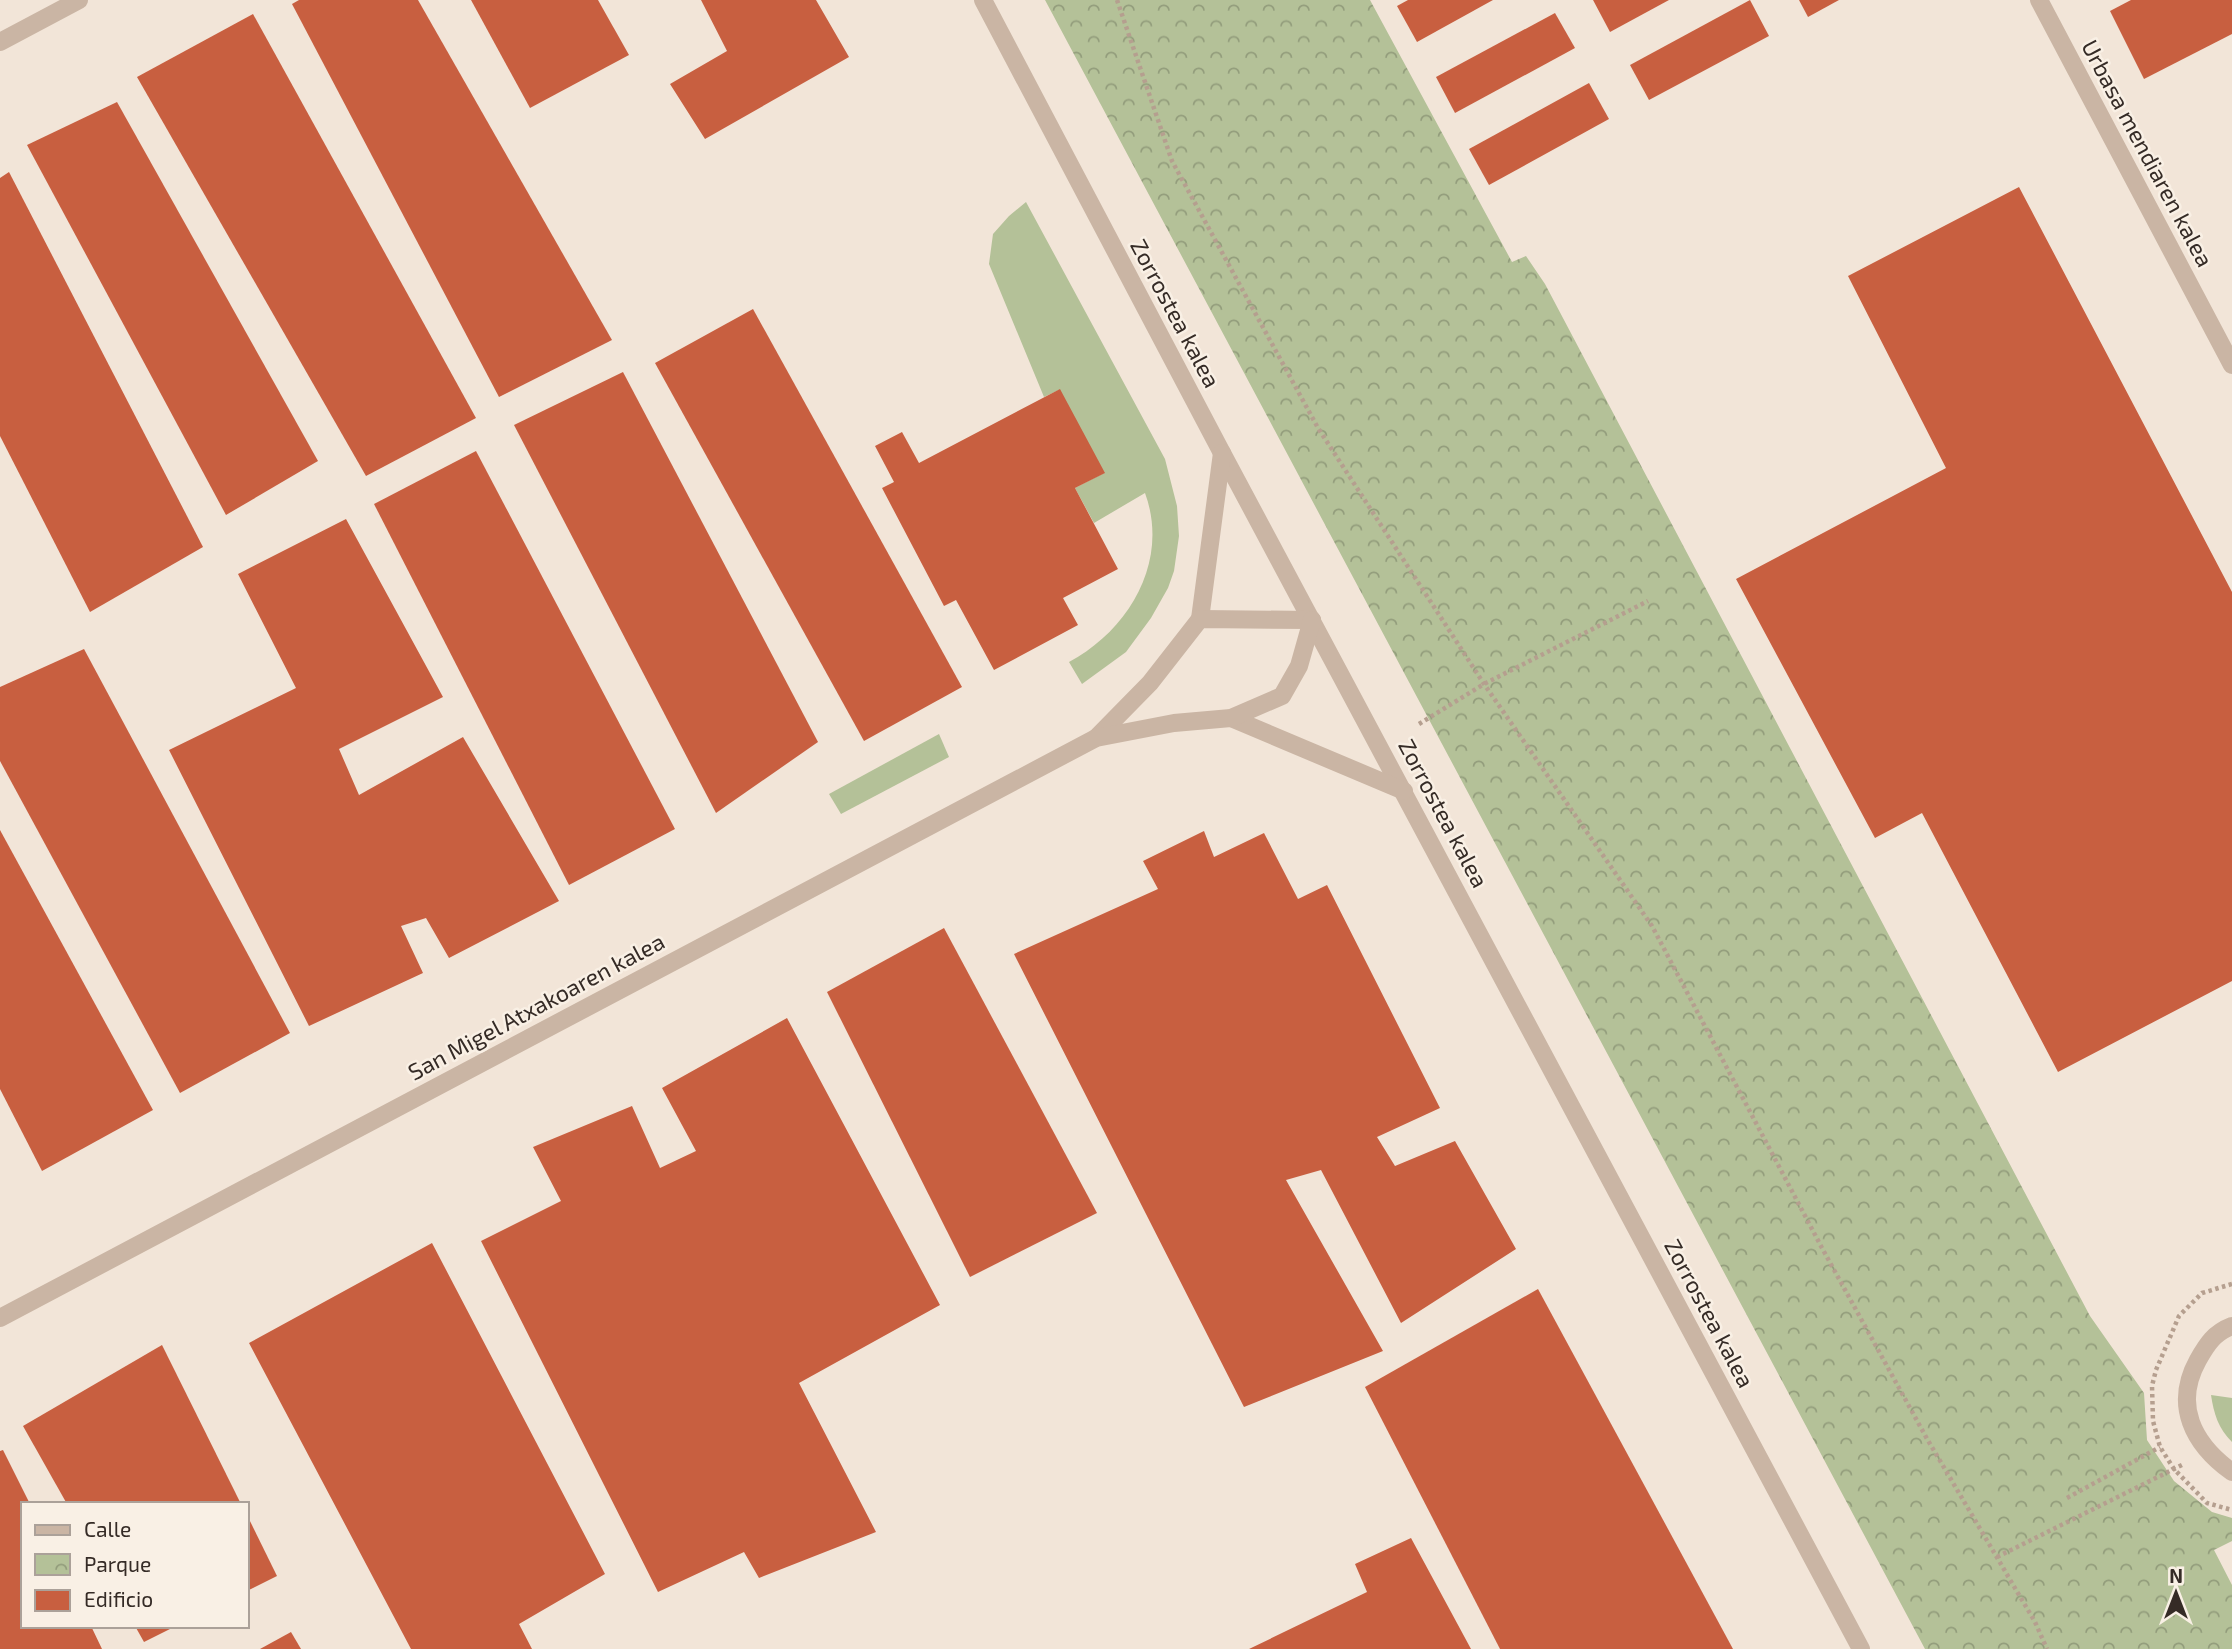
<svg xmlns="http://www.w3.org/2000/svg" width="2232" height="1649" viewBox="0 0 2232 1649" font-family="'Exo 2',sans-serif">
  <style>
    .grass { fill: #b4c198 }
    .park { fill: url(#park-crowns) }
    .building { fill: #c85f40 }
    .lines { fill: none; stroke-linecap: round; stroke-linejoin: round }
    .path { stroke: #b59f8f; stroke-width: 4.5; stroke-dasharray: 3.5 3.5; stroke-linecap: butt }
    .minor { stroke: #cab5a4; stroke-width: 18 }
    .labels { text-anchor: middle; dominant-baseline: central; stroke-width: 5; stroke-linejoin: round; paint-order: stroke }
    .street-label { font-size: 23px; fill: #352b26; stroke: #f9f0e5 }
  </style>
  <defs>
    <pattern id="park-crowns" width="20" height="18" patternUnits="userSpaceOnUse" patternTransform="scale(1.75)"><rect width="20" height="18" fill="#b4c198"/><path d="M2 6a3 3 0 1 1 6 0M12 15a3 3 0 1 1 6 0" fill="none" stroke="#939d7c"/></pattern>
  </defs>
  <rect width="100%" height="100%" fill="#f2e5d8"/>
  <g class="grass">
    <path d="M1026 202 1165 459 1177 506 1179 536 1174 571 1168 588 1151 618 1126 652 1082 684 1069 662C1129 630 1170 561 1145 493L1094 523 1075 488 1104 473 1059 390 1044 397 989 264 993 234 1009 216Z"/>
    <polygon points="939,734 949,757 841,814 829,794"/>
    <path d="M2211 1395 2232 1398V1442C2218 1428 2214 1414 2211 1395Z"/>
  </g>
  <polygon class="park" points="1045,0 1370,0 1512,262 1526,256 1545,284 2090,1316 2144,1393 2147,1440 2174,1481 2212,1512 2232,1518 2232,1541 2214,1550 2232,1585 2232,1649 1925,1649"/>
  <g class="building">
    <polygon points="299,0 418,0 612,340 499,397 292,4"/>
    <polygon points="471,0 598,0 629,55 530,108"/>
    <polygon points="701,0 816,0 849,57 705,139 670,84 727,51"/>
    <polygon points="1408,0 1493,0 1417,42 1397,6"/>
    <polygon points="1593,0 1669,0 1610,32"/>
    <polygon points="1750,0 1769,36 1649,100 1630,65"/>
    <polygon points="1799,0 1839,0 1808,17"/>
    <polygon points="2131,0 2232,0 2232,34 2144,79 2110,11"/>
    <polygon points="1555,13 1575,48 1455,113 1436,77"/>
    <polygon points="253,14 476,418 366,476 137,77"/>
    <polygon points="1589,83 1609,119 1489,185 1469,149"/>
    <polygon points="117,102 318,461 226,515 27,145"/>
    <polygon points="9,172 203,547 90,612 0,436 0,178"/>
    <polygon points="2019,187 2232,592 2232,981 2058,1072 1922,813 1875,838 1736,579 1946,468 1848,276"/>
    <polygon points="753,309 962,687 864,741 655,363"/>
    <polygon points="623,372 818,742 716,813 514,425"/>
    <polygon points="1060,389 1105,473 1075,488 1118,569 1063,598 1078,625 994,670 956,600 944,606 882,488 894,482 875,446 902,432 919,463"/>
    <polygon points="476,451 675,829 569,885 374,504"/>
    <polygon points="346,519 443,697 339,749 359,795 463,737 559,901 449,958 426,918 401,926 423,973 309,1026 169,750 296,688 238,574"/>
    <polygon points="84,649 290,1033 180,1093 0,761 0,687"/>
    <polygon points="0,830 153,1110 42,1171 0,1089"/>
    <polygon points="1204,831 1214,857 1264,833 1298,899 1327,885 1440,1108 1377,1137 1395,1166 1455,1141 1516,1249 1401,1323 1321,1170 1286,1180 1383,1351 1244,1407 1014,954 1158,889 1143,861"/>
    <polygon points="944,928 1097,1213 970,1277 827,992"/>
    <polygon points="787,1018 940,1305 799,1383 876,1532 759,1578 744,1552 658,1592 481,1241 561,1201 533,1147 632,1106 660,1168 696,1151 662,1088"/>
    <polygon points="432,1243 605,1574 519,1624 532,1649 411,1649 249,1343"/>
    <polygon points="1538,1289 1733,1649 1500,1649 1365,1387"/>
    <polygon points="162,1345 241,1504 67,1504 23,1426"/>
    <polygon points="3,1450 30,1504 23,1504 23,1626 91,1626 102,1649 0,1649 0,1451"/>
    <polygon points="247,1515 277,1576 247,1591"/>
    <polygon points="1411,1538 1471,1649 1249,1649 1367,1592 1355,1564"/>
    <polygon points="135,1626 176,1626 144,1642"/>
    <polygon points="291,1632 301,1649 260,1649"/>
  </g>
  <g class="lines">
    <g class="path">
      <polyline points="1117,0 1172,161 1318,428 1484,684 1652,926 1822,1248 1926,1437 2035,1622 2047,1649"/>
      <polyline points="1419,724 1484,684 1648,601"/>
      <polyline points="2232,1284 2202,1293 2179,1316 2156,1370 2152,1386 2153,1421 2160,1447 2174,1469 2207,1503 2232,1510"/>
      <polyline points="2067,1498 2160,1447"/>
      <polyline points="1997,1557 2184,1464"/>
    </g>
    <g class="minor">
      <polyline points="983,0 1222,453 1861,1649"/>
      <polyline points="2039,0 2232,365"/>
      <polyline points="0,42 79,0"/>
      <polyline points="1200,619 1222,453"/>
      <polyline points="1231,718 1404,791"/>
      <polyline points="1096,738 1150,683 1200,619 1312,620"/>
      <polyline points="0,1318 1096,738 1174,723 1231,718 1282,696 1299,666 1312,620"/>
      <path d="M2232 1326C2214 1333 2207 1344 2198 1360 2173 1405 2193 1444 2232 1472"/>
    </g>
  </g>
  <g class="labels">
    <g class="street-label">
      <text transform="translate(2148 153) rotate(62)">Urbasa mendiaren kalea</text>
      <text transform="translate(1176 313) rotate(62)">Zorrostea kalea</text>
      <text transform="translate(1444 813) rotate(62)">Zorrostea kalea</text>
      <text transform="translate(536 1006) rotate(-28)">San Migel Atxakoaren kalea</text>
      <text transform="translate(1710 1313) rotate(62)">Zorrostea kalea</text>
    </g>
  </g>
  <rect x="21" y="1502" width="228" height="126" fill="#f9f0e5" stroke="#aba199" stroke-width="2"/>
  <rect x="35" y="1525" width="35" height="10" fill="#cab5a4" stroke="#aba199" stroke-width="2"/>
  <text x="84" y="1537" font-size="21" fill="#352b26">Calle</text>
  <rect x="35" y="1554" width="35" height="21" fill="url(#park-crowns)" stroke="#aba199" stroke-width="2"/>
  <text x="84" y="1572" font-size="21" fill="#352b26">Parque</text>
  <rect x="35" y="1590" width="35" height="21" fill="#c85f40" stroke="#aba199" stroke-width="2"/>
  <text x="84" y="1607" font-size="21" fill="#352b26">Edificio</text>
  <g transform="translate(2176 1593)" stroke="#f9f0e5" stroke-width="5" paint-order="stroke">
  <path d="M0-5L12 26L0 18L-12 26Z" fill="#352b26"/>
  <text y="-10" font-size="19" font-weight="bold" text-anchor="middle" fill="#352b26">N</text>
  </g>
</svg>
